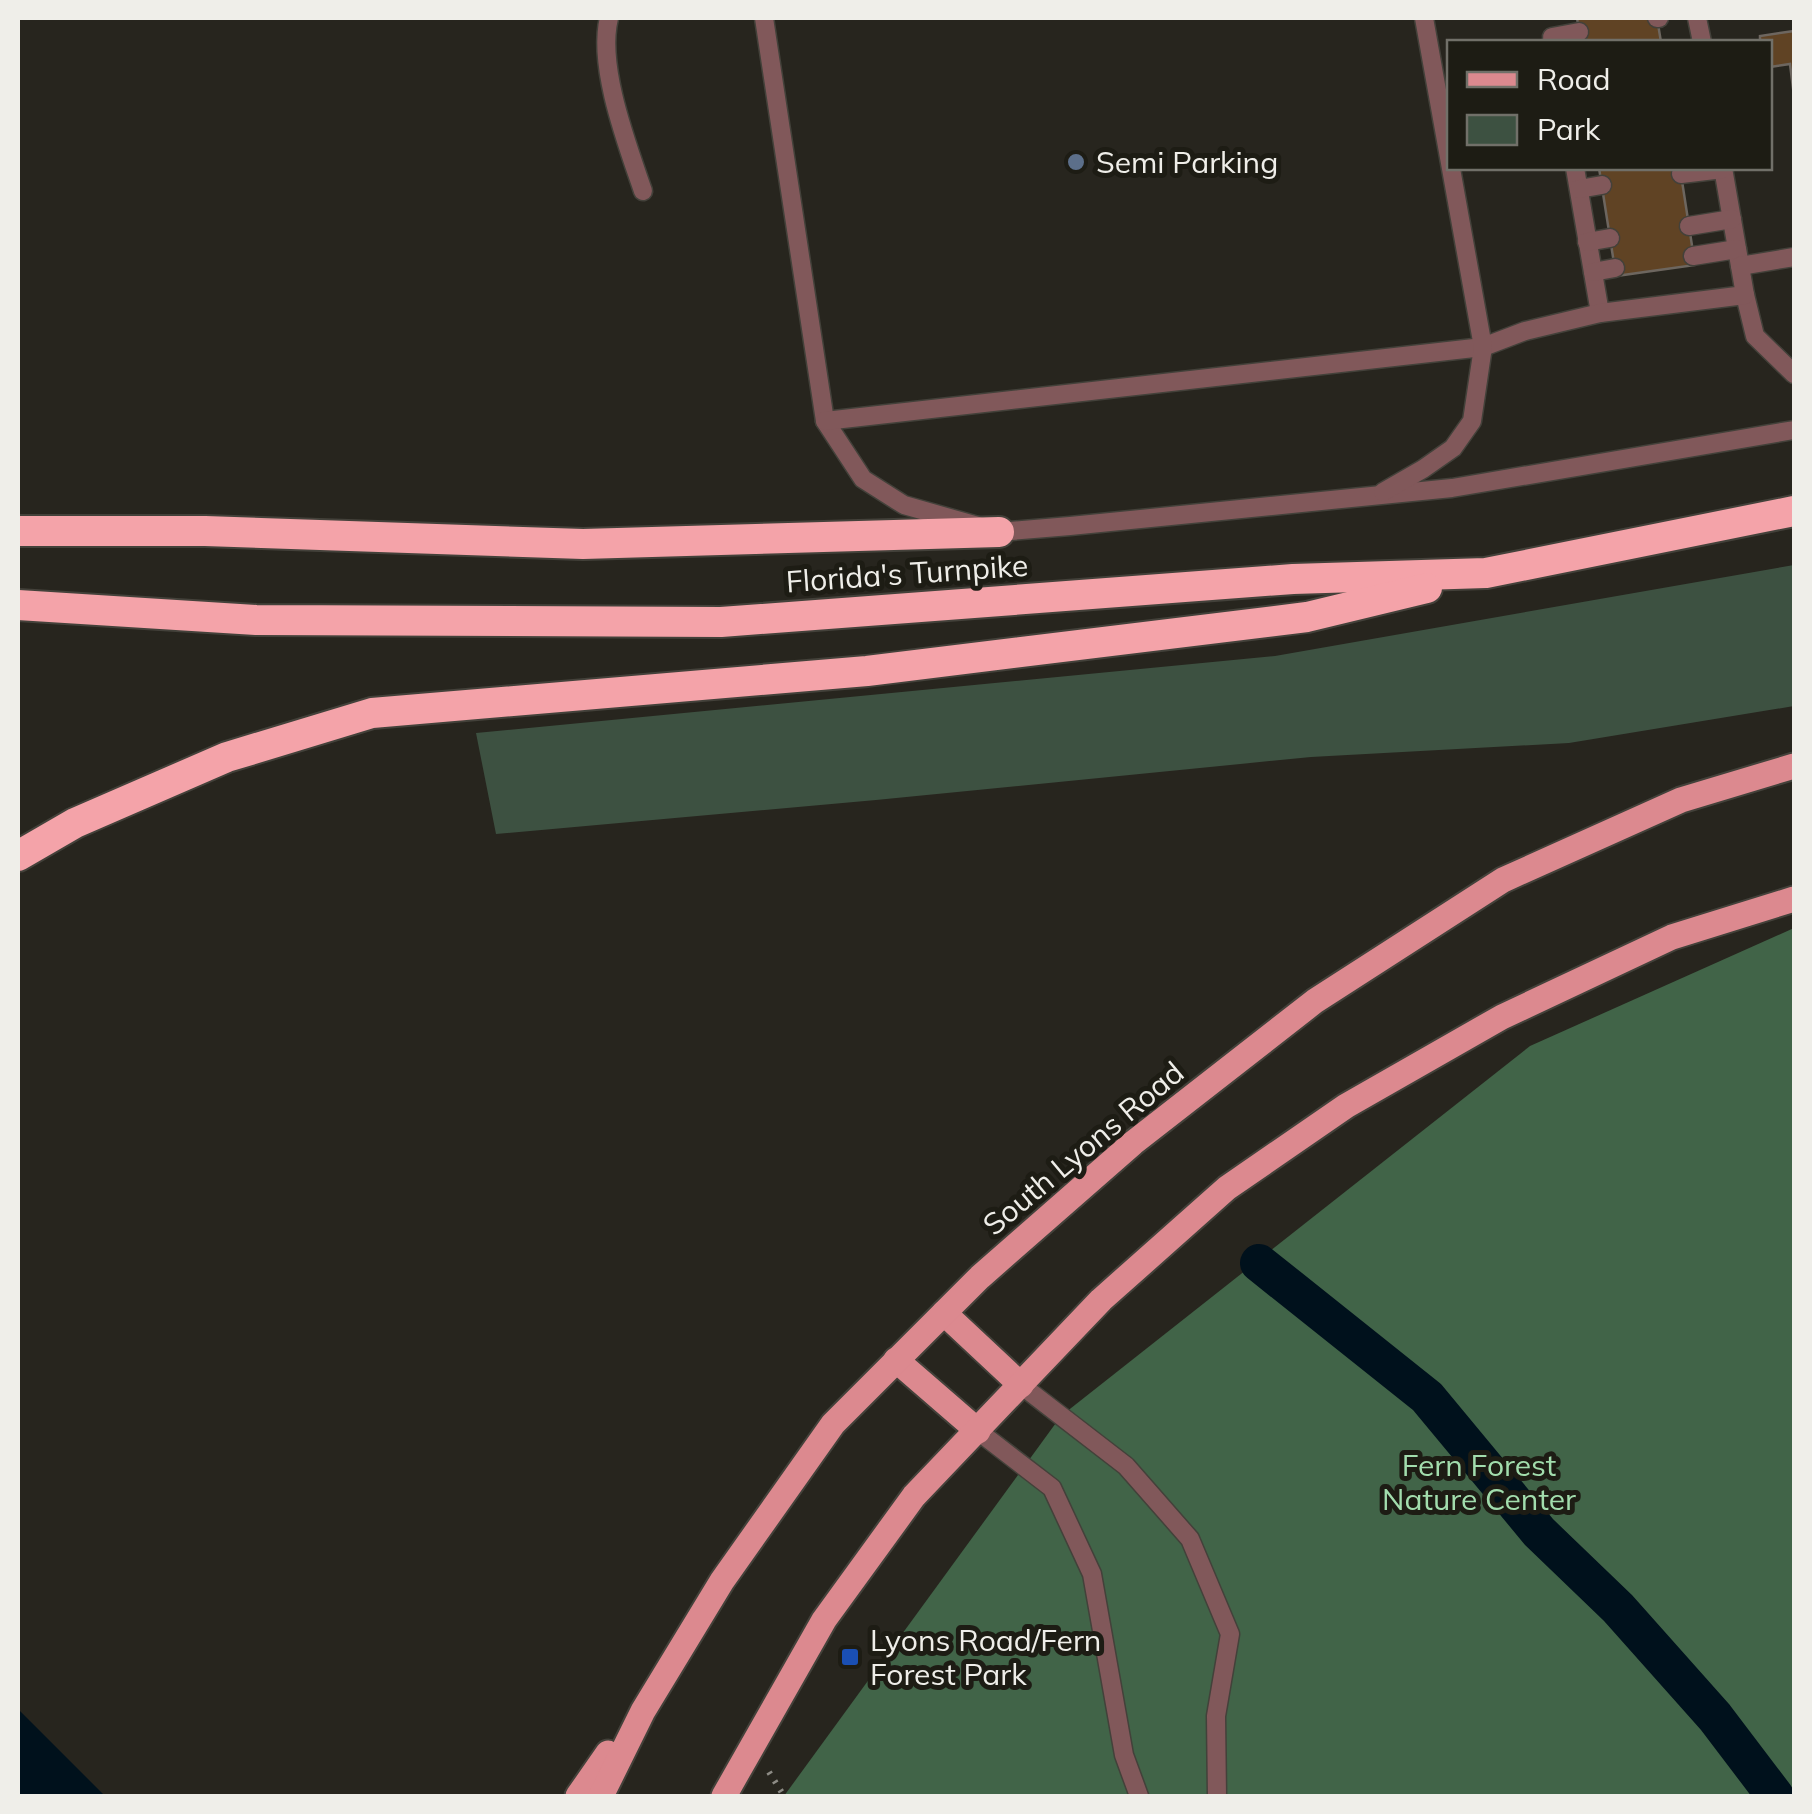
<svg xmlns="http://www.w3.org/2000/svg" width="1812" height="1814" viewBox="0 0 1812 1814" font-family="Mulish,sans-serif">
  <style>
    .green { fill: #3d5141 }
    .forest { fill: #416448 }
    .water { fill: #00111c }
    .lines { fill: none; stroke-linecap: round; stroke-linejoin: round }
    .canal { stroke: #00111c; stroke-width: 38 }
    .building { fill: #604324; stroke: #6d665f; stroke-width: 2.5 }
    .lane-casing { stroke: #43413a; stroke-width: 21 }
    .primary-casing { stroke: #43413a; stroke-width: 29 }
    .highway-casing { stroke: #43413a; stroke-width: 34 }
    .path { stroke: #8d8b85; stroke-width: 6; stroke-dasharray: 2.5 8; stroke-linecap: butt }
    .lane { stroke: #81585a; stroke-width: 18 }
    .primary { stroke: #dc898f; stroke-width: 25 }
    .highway { stroke: #f4a3a9; stroke-width: 30 }
    .service-dot { fill: #5c6f8a; stroke: #1d1c14; stroke-width: 4 }
    .transit-dot { fill: #1a4fb4; stroke: #1d1c14; stroke-width: 4 }
    .labels { text-anchor: middle; dominant-baseline: central; stroke-width: 10; stroke-linejoin: round; paint-order: stroke }
    .poi-label { font-size: 30px; fill: #efeee9; stroke: #1d1c14; text-anchor: start }
    .street-label { font-size: 30px; fill: #efeee9; stroke: #1d1c14 }
    .park-label { font-size: 30px; fill: #a2ddad; stroke: #1d1c14 }
  </style>
  <rect width="100%" height="100%" fill="#27251e"/>
  <polygon class="green" points="1794,565 1794,706 1569,743 1311,757 876,800 496,834 476,733 1275,656"/>
  <polygon class="forest" points="1794,928 1794,1796 784,1796 1061,1416 1530,1046"/>
  <polygon class="water" points="18,1709 105,1796 18,1796"/>
  <g class="lines">
    <polyline class="canal" points="1259,1263 1427,1397 1539,1532 1618,1608 1715,1717 1775,1796"/>
  </g>
  <g class="building">
    <polygon points="1577,18 1657,18 1661,42 1581,42"/>
    <polygon points="1794,31 1794,96 1790,64 1770,67 1770,42 1760,42 1760,36"/>
    <polygon points="1599,168 1680,168 1695,265 1616,276"/>
  </g>
  <g class="lines">
    <g class="lane-casing">
      <g id="lane">
        <path d="M609 18C597 66 627 144 643 191"/>
        <polyline points="764,18 825,421 863,479 904,505 999,532 1070,526 1452,488 1794,430"/>
        <polyline points="1657,18 1659,18"/>
        <polyline points="1697,18 1702,42"/>
        <polyline points="1552,37 1579,32"/>
        <polyline points="1575,168 1600,313"/>
        <polyline points="1723,168 1740,266"/>
        <polyline points="1681,174 1723,169"/>
        <polyline points="1579,189 1602,185"/>
        <polyline points="1689,226 1732,219"/>
        <polyline points="1587,242 1610,238"/>
        <polyline points="1693,256 1737,249"/>
        <polyline points="1593,272 1615,268"/>
        <polyline points="1745,295 1755,336 1794,374"/>
        <polyline points="825,421 1483,347 1525,331 1600,313 1745,295 1740,266 1794,257"/>
        <polyline points="1383,492 1423,469 1453,448 1472,421 1483,347 1424,18"/>
        <polyline points="1021,1385 1126,1466 1190,1539 1230,1634 1216,1716 1217,1796"/>
        <polyline points="978,1431 1052,1488 1092,1574 1124,1755 1139,1796"/>
      </g>
    </g>
    <g class="primary-casing">
      <g id="primary">
        <polyline points="944,1313 1021,1385"/>
        <polyline points="896,1360 978,1431"/>
        <polyline points="578,1796 608,1753"/>
        <polyline points="601,1796 643,1711 722,1581 833,1424 980,1277 1133,1143 1315,1001 1503,880 1681,800 1794,766"/>
        <polyline points="724,1796 824,1620 914,1496 1101,1300 1227,1188 1346,1106 1502,1017 1672,937 1794,899"/>
      </g>
    </g>
    <g class="highway-casing">
      <g id="highway">
        <polyline points="18,531 205,531 583,544 999,532"/>
        <polyline points="18,605 256,620 721,622 1293,579 1486,573 1794,511"/>
        <polyline points="18,856 75,823 227,757 372,713 867,671 1307,617 1427,588"/>
      </g>
    </g>
    <polyline class="path" points="769,1772 784,1796"/>
    <use href="#lane" class="lane"/>
    <use href="#primary" class="primary"/>
    <use href="#highway" class="highway"/>
  </g>
  <circle class="service-dot" cx="1076" cy="162" r="10"/>
  <rect class="transit-dot" x="840" y="1647" width="20" height="20" rx="5"/>
  <g class="labels">
    <g class="poi-label">
      <text x="1096" y="162">Semi Parking</text>
      <text x="870" y="1640">Lyons Road/Fern<tspan x="870" dy="34">Forest Park</tspan></text>
    </g>
    <g class="street-label">
      <text transform="translate(907 573) rotate(-4)">Florida's Turnpike</text>
      <text transform="translate(1083 1148) rotate(-40)">South Lyons Road</text>
    </g>
    <g class="park-label">
      <text x="1479" y="1465">Fern Forest<tspan x="1479" dy="34">Nature Center</tspan></text>
    </g>
  </g>
  <rect width="1812" height="1814" fill="none" stroke="#efeee9" stroke-width="40"/>
  <rect x="1447" y="40" width="325" height="130" fill="#1d1c14" stroke="#717069" stroke-width="2.5"/>
  <rect x="1467" y="72" width="50" height="15" fill="#dc898f" stroke="#717069" stroke-width="2.5"/>
  <text x="1537" y="90" font-size="30" fill="#efeee9">Road</text>
  <rect x="1467" y="115" width="50" height="30" fill="#3d5141" stroke="#717069" stroke-width="2.5"/>
  <text x="1537" y="140" font-size="30" fill="#efeee9">Park</text>
</svg>
